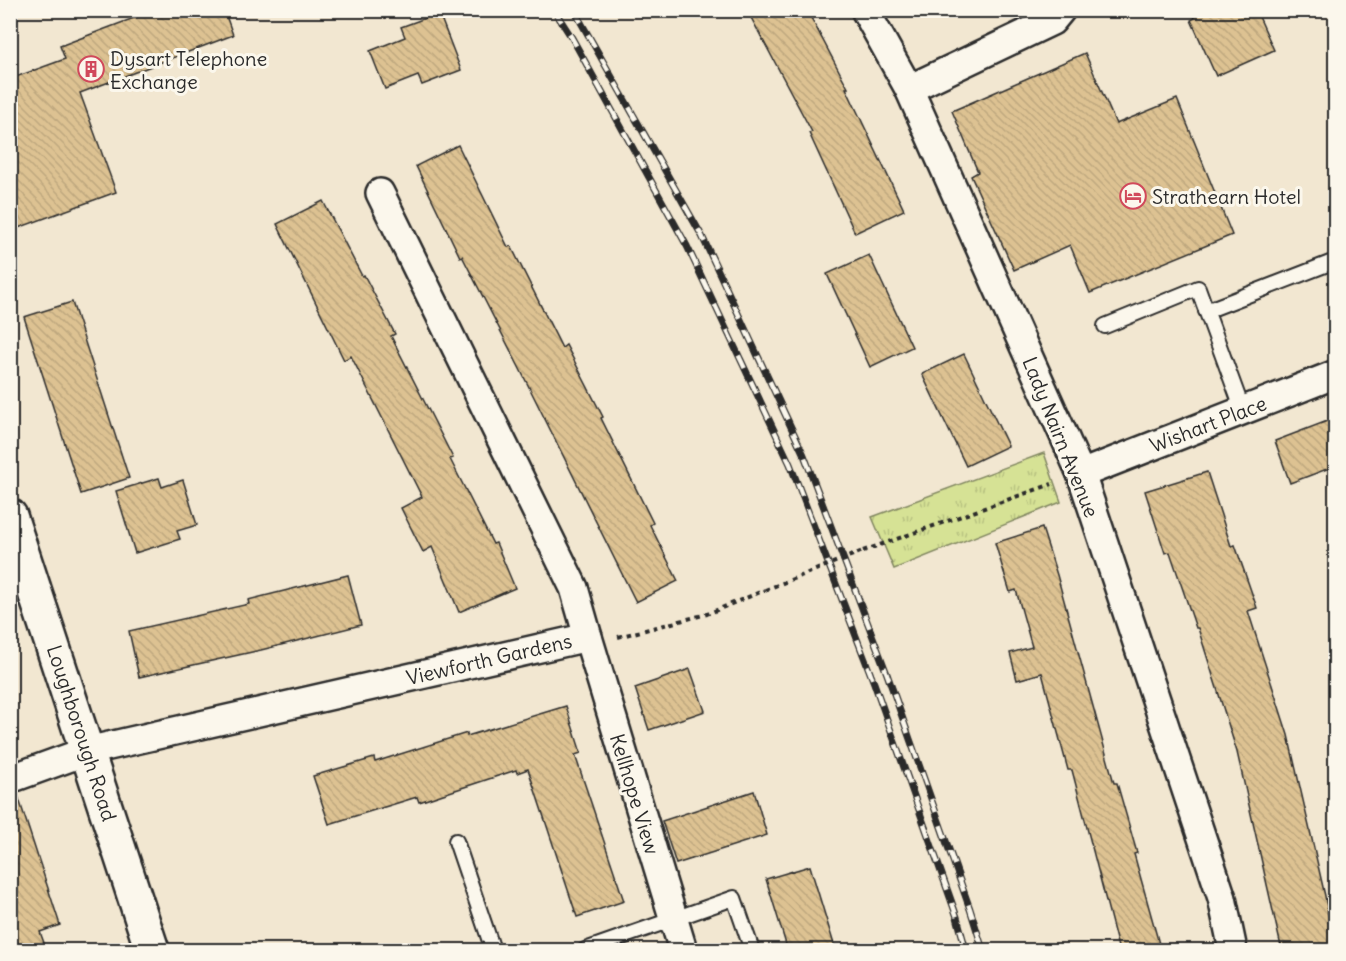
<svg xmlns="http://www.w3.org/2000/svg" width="1346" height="961" viewBox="0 0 1346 961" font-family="Delius,sans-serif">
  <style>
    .grass { fill: url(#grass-tufts); stroke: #808660; stroke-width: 1.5 }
    .building { fill: url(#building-back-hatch); stroke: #2b2b2b; stroke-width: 1.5 }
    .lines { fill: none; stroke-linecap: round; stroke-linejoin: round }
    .service-casing { stroke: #2b2b2b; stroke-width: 18 }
    .minor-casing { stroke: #2b2b2b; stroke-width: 32 }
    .tertiary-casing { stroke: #2b2b2b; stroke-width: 38 }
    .path { stroke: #2b2b2b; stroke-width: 4; stroke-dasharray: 4.5 4.5; stroke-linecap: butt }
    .service { stroke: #fbf7ec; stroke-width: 14 }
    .minor { stroke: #fbf7ec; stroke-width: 27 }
    .tertiary { stroke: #fbf7ec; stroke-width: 33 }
    .rail-casing { stroke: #2b2b2b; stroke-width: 7 }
    .rail { stroke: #fbf7ec; stroke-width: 4.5; stroke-dasharray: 14; stroke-linecap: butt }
    .path-bridge { stroke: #2b2b2b; stroke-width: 4; stroke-dasharray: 4.5 4.5; stroke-linecap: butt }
    .labels { text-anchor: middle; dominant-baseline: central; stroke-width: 6; stroke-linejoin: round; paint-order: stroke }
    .poi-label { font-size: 20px; fill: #2b2b2b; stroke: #fbf7ec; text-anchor: start }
    .street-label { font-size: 20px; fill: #2b2b2b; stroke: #fbf7ec }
  </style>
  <defs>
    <pattern id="grass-tufts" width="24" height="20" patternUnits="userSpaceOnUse" patternTransform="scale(1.5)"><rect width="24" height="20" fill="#d6e295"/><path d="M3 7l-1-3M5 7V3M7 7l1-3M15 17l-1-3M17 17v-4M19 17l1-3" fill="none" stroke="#b8c281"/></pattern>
    <pattern id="building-back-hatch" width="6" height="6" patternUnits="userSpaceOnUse" patternTransform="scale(1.5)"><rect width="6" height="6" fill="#ddc292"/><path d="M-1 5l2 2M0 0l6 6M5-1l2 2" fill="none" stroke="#bea77e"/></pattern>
  </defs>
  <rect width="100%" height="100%" fill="#f2e7d1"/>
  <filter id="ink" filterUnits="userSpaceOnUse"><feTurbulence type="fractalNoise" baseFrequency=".0167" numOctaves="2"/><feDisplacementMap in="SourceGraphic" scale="12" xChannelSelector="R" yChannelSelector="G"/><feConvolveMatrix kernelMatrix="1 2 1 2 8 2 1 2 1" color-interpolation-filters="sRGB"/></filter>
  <g filter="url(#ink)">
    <polygon class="grass" points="1044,453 1061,502 894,569 872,517"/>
    <g class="building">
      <polygon points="155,10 224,10 233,35 80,93 116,192 10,231 10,79 65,59 60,46"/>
      <polygon points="747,10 807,10 848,88 846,88 904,210 855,233 809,133 812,132"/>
      <polygon points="1192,10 1256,10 1274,50 1216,76 1191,20 1195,18"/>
      <polygon points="439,13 461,70 422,85 418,76 385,89 370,51 405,37 401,27"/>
      <polygon points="1085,53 1116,124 1177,99 1232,235 1090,293 1070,245 1014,270 971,176 978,172 952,111"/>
      <polygon points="458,145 508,247 511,246 562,348 566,345 603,417 601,418 653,523 650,525 678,581 636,602 520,369 462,256 460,257 416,166"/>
      <polygon points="323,201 362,276 364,275 395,334 391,336 453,458 450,459 493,544 496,543 515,588 459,612 432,547 423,552 401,508 422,497 351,356 344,360 277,224"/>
      <polygon points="869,255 912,347 870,367 827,274"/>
      <polygon points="72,302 129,478 81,494 24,317"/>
      <polygon points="964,354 1008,446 966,466 922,374"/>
      <polygon points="1335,418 1335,466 1290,483 1275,441"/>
      <polygon points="1207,472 1231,546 1235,545 1257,608 1248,611 1288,735 1325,896 1335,951 1282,951 1237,752 1198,628 1196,628 1170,552 1165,553 1145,491"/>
      <polygon points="159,478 162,487 183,480 197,525 177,531 180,539 135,553 116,491"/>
      <polygon points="1042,528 1057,575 1114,783 1117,783 1137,853 1134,854 1161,951 1119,951 1072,770 1068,770 1042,673 1017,680 1010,653 1032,647 1016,590 1010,592 995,543"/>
      <polygon points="348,575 361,625 261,650 139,677 129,631 249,604 248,600"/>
      <polygon points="690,669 705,711 649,730 635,688"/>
      <polygon points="566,706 581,753 575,755 624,901 577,917 528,769 517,773 516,770 419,802 417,797 329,824 313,776 374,758 375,762 467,733 467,736"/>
      <polygon points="754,791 767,835 676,864 662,821"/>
      <polygon points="17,793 60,925 40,932 47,951 10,951 10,794"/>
      <polygon points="810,866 836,951 788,951 766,879"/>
    </g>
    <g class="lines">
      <g class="service-casing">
        <g id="service">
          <polyline points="1206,311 1330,263"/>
          <polyline points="1105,326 1198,288 1243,411"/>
          <polyline points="456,841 493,950"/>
          <polyline points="585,950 734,898 752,950"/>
        </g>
      </g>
      <g class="minor-casing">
        <g id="minor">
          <polyline points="865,10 909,89 1081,474 1222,898 1233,950"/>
          <polyline points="909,89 1052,21 1061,10"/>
          <polyline points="1081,474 1336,374"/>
          <polyline points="588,637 683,950"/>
          <polyline points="10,779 87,751 588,637 574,588 380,193"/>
        </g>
      </g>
      <g class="tertiary-casing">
        <polyline id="tertiary" points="10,516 152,950"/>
      </g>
      <g class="path">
        <polyline points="863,551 1052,484"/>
        <polyline points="618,637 707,614 765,590"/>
      </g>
      <use href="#service" class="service"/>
      <use href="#minor" class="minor"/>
      <use href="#tertiary" class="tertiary"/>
      <g class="rail-casing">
        <g id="rail">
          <polyline points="554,10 572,38 687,246 790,464 874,683 957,917 966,950"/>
          <polyline points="574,10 702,236 804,455 887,674 970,909 983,950"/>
        </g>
      </g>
      <use href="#rail" class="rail"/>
      <polyline class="path-bridge" points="765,590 863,551"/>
    </g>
  </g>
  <defs>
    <g id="building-ring" transform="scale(1.35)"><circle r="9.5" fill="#fbf7ec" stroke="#d1495b" stroke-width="1.5"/><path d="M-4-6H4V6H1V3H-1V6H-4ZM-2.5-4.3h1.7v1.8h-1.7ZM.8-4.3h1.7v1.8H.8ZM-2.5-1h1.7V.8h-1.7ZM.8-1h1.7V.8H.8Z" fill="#d1495b"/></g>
    <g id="hotel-ring" transform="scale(1.35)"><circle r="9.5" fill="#fbf7ec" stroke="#d1495b" stroke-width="1.5"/><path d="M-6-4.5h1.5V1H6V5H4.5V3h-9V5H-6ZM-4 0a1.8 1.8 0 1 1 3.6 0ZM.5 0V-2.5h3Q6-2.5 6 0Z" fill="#d1495b"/></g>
  </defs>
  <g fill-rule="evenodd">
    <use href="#building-ring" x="91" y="69"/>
    <use href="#hotel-ring" x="1133" y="196"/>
  </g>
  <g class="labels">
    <g class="poi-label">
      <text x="110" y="58">Dysart Telephone<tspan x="110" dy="23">Exchange</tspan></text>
      <text x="1152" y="196">Strathearn Hotel</text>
    </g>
    <g class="street-label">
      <text transform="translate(1208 424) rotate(-21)">Wishart Place</text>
      <text transform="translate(1061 437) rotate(68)">Lady Nairn Avenue</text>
      <text transform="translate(489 659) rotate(-13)">Viewforth Gardens</text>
      <text transform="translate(82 733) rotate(72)">Loughborough Road</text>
      <text transform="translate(635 794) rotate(73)">Kellhope View</text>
    </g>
  </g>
  <rect width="1346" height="961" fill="none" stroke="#fbf7ec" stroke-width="36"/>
  <rect x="18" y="18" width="1310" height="925" fill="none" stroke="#2b2b2b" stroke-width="2" filter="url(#ink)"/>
</svg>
